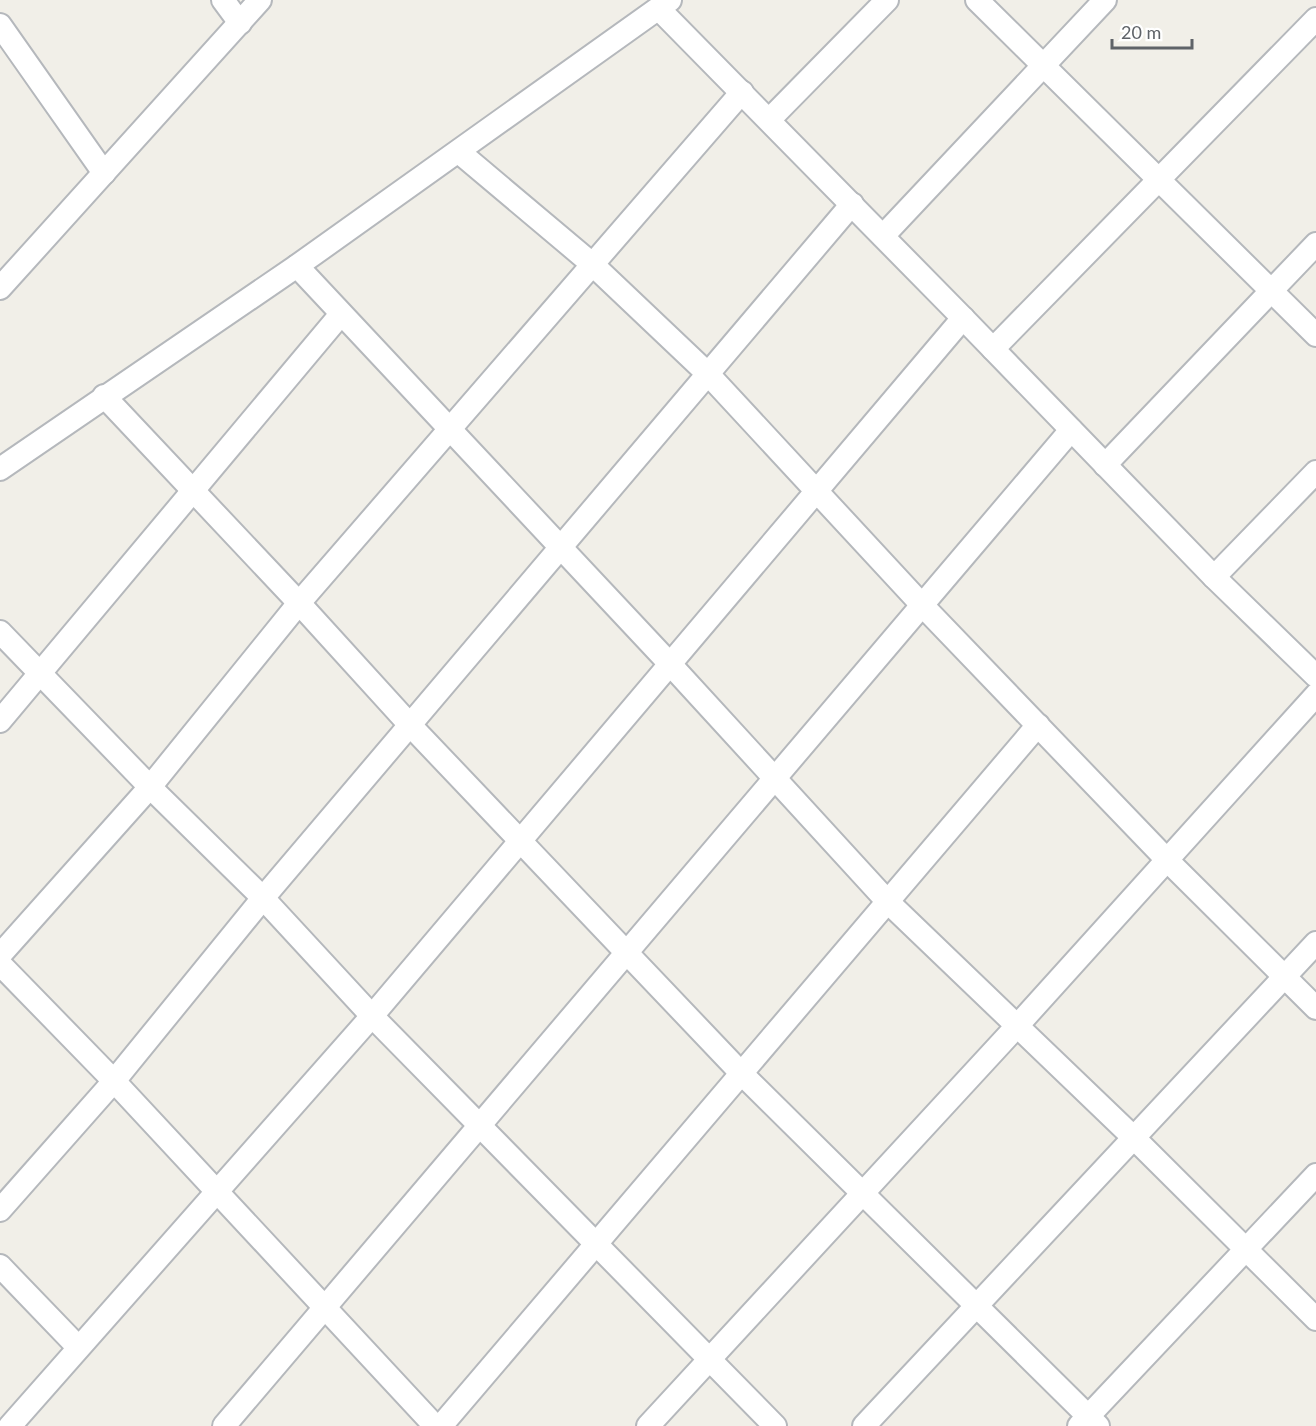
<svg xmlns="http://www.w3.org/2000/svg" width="1316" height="1426" viewBox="0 0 1316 1426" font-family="Lato,sans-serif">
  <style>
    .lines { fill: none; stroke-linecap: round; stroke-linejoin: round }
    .street-casing { stroke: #b5b8bc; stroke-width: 26 }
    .street { stroke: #fff; stroke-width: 22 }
  </style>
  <rect width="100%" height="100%" fill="#f1efe8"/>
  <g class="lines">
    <g class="street-casing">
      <g id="street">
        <polyline points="223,0 240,23"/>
        <polyline points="977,0 1316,335"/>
        <polyline points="659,9 963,318 1214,577 1316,676"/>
        <polyline points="0,25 104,173"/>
        <polyline points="769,120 887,0"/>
        <polyline points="459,152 592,264 708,374 922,605 1170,863 1316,1008"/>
        <polyline points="883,236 1105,0"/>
        <polyline points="297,266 670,664 888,902 1134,1138 1316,1319"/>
        <polyline points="0,288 260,0"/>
        <polyline points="993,349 1316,19"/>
        <polyline points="104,396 299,603 410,725 742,1074 1098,1426"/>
        <polyline points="1105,465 1316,244"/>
        <polyline points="0,469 297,266 670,0"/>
        <polyline points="1214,577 1316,472"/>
        <polyline points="0,632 150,787 263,898 372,1016 775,1426"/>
        <polyline points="0,721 341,314"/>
        <polyline points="0,955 150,787 299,603 742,92"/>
        <polyline points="0,964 114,1081 435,1426"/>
        <polyline points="0,1210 114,1081 263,898 852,204"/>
        <polyline points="0,1266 78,1347"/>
        <polyline points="10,1426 372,1016 963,318"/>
        <polyline points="224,1426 1071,430"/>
        <polyline points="441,1426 1038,725"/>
        <polyline points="648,1426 1017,1026 1316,695"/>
        <polyline points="864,1426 1316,943"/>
        <polyline points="1079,1426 1316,1175"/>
      </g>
    </g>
    <use href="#street" class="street"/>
  </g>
  <path d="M1112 39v9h80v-9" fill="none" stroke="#5f6368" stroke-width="3"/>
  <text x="1121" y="39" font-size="18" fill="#5f6368" stroke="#ffffff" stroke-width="4.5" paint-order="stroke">20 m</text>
</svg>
